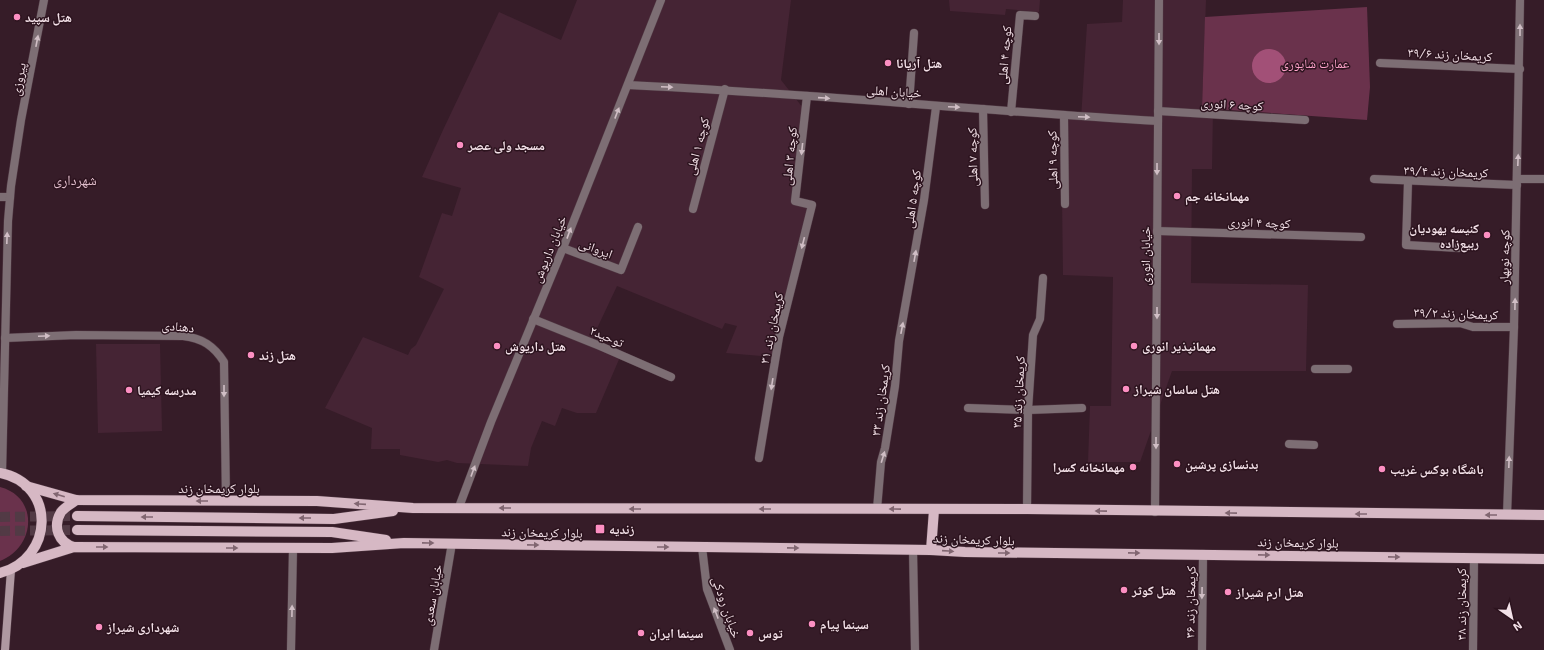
<svg xmlns="http://www.w3.org/2000/svg" width="1544" height="650" viewBox="0 0 1544 650" font-family="'Exo 2','Noto Naskh Arabic',sans-serif">
  <style>
    .built { fill: #452434 }
    .green { fill: #6a324c }
    .water { fill: #a25077 }
    .lines { fill: none; stroke-linecap: round; stroke-linejoin: round }
    .primary-tunnel { stroke: #523a45; stroke-width: 10; stroke-dasharray: 10 5; stroke-linecap: butt }
    .minor-casing { stroke: #503843; stroke-width: 9 }
    .tertiary-casing { stroke: #503843; stroke-width: 9 }
    .secondary-casing { stroke: #503843; stroke-width: 9 }
    .primary-casing { stroke: #503843; stroke-width: 11 }
    .minor { stroke: #7d6e74; stroke-width: 8 }
    .tertiary { stroke: #7d6e74; stroke-width: 8 }
    .secondary { stroke: #af98a1; stroke-width: 8 }
    .primary { stroke: #d6b8c4; stroke-width: 10 }
    .oneway { fill: #d0bec5 }
    .oneway2 { fill: #816671 }
    .poi-dot { fill: #fc8fc2; stroke: #2c131e; stroke-width: 1.5 }
    .labels { text-anchor: middle; dominant-baseline: central; stroke-width: 3; stroke-linejoin: round; paint-order: stroke }
    .poi-label { font-size: 13px; font-weight: bold; fill: #f3e1e8; stroke: #2c131e; text-anchor: start }
    .street-label { font-size: 13px; fill: #f3e1e8; stroke: #2c131e }
    .park-label { font-size: 13px; fill: #ffa4cc; stroke: #2c131e }
    .neighbourhood-label { font-size: 14px; fill: #e1becc; stroke: #2c131e }
  </style>
  <rect width="100%" height="100%" fill="#361c28"/>
  <g class="built">
    <polygon points="577,0 791,0 781,80 803,108 794,197 814,201 772,357 726,353 737,326 725,323 722,329 617,286 592,339 620,357 596,413 577,413 562,408 555,426 542,421 531,448 528,466 457,463 447,460 438,462 400,455 400,449 371,449 372,428 325,408 363,337 408,355 411,349 416,345 444,289 419,277 442,213 452,216 461,188 422,177 443,130 499,12 561,40"/>
    <polygon points="949,0 1040,0 1039,12 1006,9 1005,15 950,11"/>
    <polygon points="1123,0 1206,0 1202,108 1213,109 1212,169 1192,169 1191,283 1308,285 1306,371 1172,371 1140,462 1088,462 1090,406 1111,406 1113,277 1063,275 1061,118 1081,119 1087,24 1122,22"/>
    <polygon points="96,344 160,344 162,431 98,433"/>
  </g>
  <g class="green">
    <polygon points="1367,7 1370,87 1367,120 1202,108 1205,17"/>
    <path d="M0 487C39 497 36 547 0 561Z"/>
  </g>
  <circle class="water" cx="1269" cy="66" r="17"/>
  <g class="lines">
    <g class="primary-tunnel">
      <polyline points="0,517 77,516"/>
      <polyline points="0,531 77,530"/>
    </g>
    <g class="minor-casing">
      <g id="minor">
        <polyline points="1380,63 1520,69"/>
        <polyline points="909,104 914,33"/>
        <polyline points="983,109 985,205"/>
        <polyline points="1158,111 1305,120"/>
        <polyline points="1011,112 1020,15 1035,16"/>
        <polyline points="1064,115 1065,204"/>
        <polyline points="1374,179 1517,185"/>
        <polyline points="1517,179 1544,179"/>
        <polyline points="1408,182 1406,245 1459,248"/>
        <polyline points="693,209 725,89"/>
        <polyline points="1157,231 1361,237"/>
        <polyline points="563,248 621,270 638,227"/>
        <polyline points="533,319 600,346 671,377"/>
        <polyline points="1397,324 1460,323 1473,327 1514,327"/>
        <path d="M5 338 76 335 183 336C202 338 214 346 224 362L226 501"/>
        <polyline points="1315,369 1348,369"/>
        <polyline points="968,408 1028,410 1082,408"/>
        <polyline points="1289,444 1314,445"/>
        <polyline points="759,458 779,337 812,205 795,201 807,96"/>
        <polyline points="877,509 881,462 885,448 895,386 899,341 924,200 936,107"/>
        <polyline points="1027,509 1028,410 1033,335 1040,319 1043,278"/>
        <polyline points="913,550 915,650"/>
        <polyline points="291,650 293,548"/>
        <polyline points="1202,650 1203,554"/>
        <polyline points="1473,650 1474,558"/>
      </g>
    </g>
    <g class="tertiary-casing">
      <g id="tertiary">
        <path d="M628 85C805 93 981 111 1158 121"/>
        <polyline points="0,197 10,197"/>
        <polyline points="2,473 8,221 11,186 21,120 44,0"/>
        <polyline points="459,507 491,422 563,248 661,0"/>
        <polyline points="1155,512 1159,0"/>
        <polyline points="1507,515 1514,327 1520,0"/>
        <polyline points="702,547 707,589 730,650"/>
        <polyline points="434,650 452,543"/>
      </g>
    </g>
    <g class="secondary-casing">
      <polyline id="secondary" points="5,650 11,570"/>
    </g>
    <g class="primary-casing">
      <g id="primary">
        <path d="M0 473C57 484 54 559 0 573"/>
        <polyline points="26,486 76,500 317,501 413,508 1027,509 1544,515"/>
        <polyline points="77,516 334,519 393,511"/>
        <polyline points="77,530 332,532 386,540"/>
        <path d="M74 547C59 543 52 527 61 512 65 507 71 504 76 500"/>
        <polyline points="931,550 934,510"/>
        <polyline points="23,563 74,547 332,548 404,543 931,550 965,552 1544,559"/>
      </g>
    </g>
    <use href="#minor" class="minor"/>
    <use href="#tertiary" class="tertiary"/>
    <use href="#secondary" class="secondary"/>
    <use href="#primary" class="primary"/>
  </g>
  <defs><path id="oneway-solid" d="M-6-.8H1V-3.2L6.5 0L1 3.2V.8H-6Z"/></defs>
  <g class="oneway">
    <use href="#oneway-solid" transform="translate(1520 30) rotate(-90)"/>
    <use href="#oneway-solid" transform="translate(1159 39) rotate(90)"/>
    <use href="#oneway-solid" transform="translate(37 41) rotate(-79)"/>
    <use href="#oneway-solid" transform="translate(667 87) rotate(2)"/>
    <use href="#oneway-solid" transform="translate(824 98) rotate(4)"/>
    <use href="#oneway-solid" transform="translate(954 107) rotate(3)"/>
    <use href="#oneway-solid" transform="translate(617 113) rotate(-69)"/>
    <use href="#oneway-solid" transform="translate(1084 117) rotate(3)"/>
    <use href="#oneway-solid" transform="translate(802 149) rotate(96)"/>
    <use href="#oneway-solid" transform="translate(1518 160) rotate(-88)"/>
    <use href="#oneway-solid" transform="translate(1157 169) rotate(90)"/>
    <use href="#oneway-solid" transform="translate(569 233) rotate(-70)"/>
    <use href="#oneway-solid" transform="translate(7 238) rotate(-88)"/>
    <use href="#oneway-solid" transform="translate(803 243) rotate(104)"/>
    <use href="#oneway-solid" transform="translate(915 256) rotate(-80)"/>
    <use href="#oneway-solid" transform="translate(1515 304) rotate(-89)"/>
    <use href="#oneway-solid" transform="translate(1157 313) rotate(90)"/>
    <use href="#oneway-solid" transform="translate(902 328) rotate(-79)"/>
    <use href="#oneway-solid" transform="translate(44 336) rotate(-2)"/>
    <use href="#oneway-solid" transform="translate(772 384) rotate(99)"/>
    <use href="#oneway-solid" transform="translate(224 391) rotate(90)"/>
    <use href="#oneway-solid" transform="translate(1156 443) rotate(90)"/>
    <use href="#oneway-solid" transform="translate(883 457) rotate(-73)"/>
    <use href="#oneway-solid" transform="translate(1509 462) rotate(-88)"/>
    <use href="#oneway-solid" transform="translate(473 471) rotate(-70)"/>
    <use href="#oneway-solid" transform="translate(1202 593) rotate(91)"/>
    <use href="#oneway-solid" transform="translate(292 611) rotate(-89)"/>
    <use href="#oneway-solid" transform="translate(716 613) rotate(-111)"/>
  </g>
  <g class="oneway2">
    <use href="#oneway-solid" transform="translate(59 495) rotate(-164)"/>
    <use href="#oneway-solid" transform="translate(202 501) rotate(-180)"/>
    <use href="#oneway-solid" transform="translate(360 504) rotate(-176)"/>
    <use href="#oneway-solid" transform="translate(505 508) rotate(-180)"/>
    <use href="#oneway-solid" transform="translate(635 509) rotate(-180)"/>
    <use href="#oneway-solid" transform="translate(765 509) rotate(-180)"/>
    <use href="#oneway-solid" transform="translate(895 509) rotate(-179)"/>
    <use href="#oneway-solid" transform="translate(1101 511) rotate(-179)"/>
    <use href="#oneway-solid" transform="translate(1231 513) rotate(-179)"/>
    <use href="#oneway-solid" transform="translate(1361 514) rotate(-180)"/>
    <use href="#oneway-solid" transform="translate(1491 515) rotate(-180)"/>
    <use href="#oneway-solid" transform="translate(147 517) rotate(-180)"/>
    <use href="#oneway-solid" transform="translate(305 518) rotate(-180)"/>
    <use href="#oneway-solid" transform="translate(428 543) rotate(1)"/>
    <use href="#oneway-solid" transform="translate(533 545) rotate(1)"/>
    <use href="#oneway-solid" transform="translate(102 547)"/>
    <use href="#oneway-solid" transform="translate(663 547)"/>
    <use href="#oneway-solid" transform="translate(232 548)"/>
    <use href="#oneway-solid" transform="translate(793 548) rotate(1)"/>
    <use href="#oneway-solid" transform="translate(948 551) rotate(4)"/>
    <use href="#oneway-solid" transform="translate(1004 553)"/>
    <use href="#oneway-solid" transform="translate(1134 553) rotate(1)"/>
    <use href="#oneway-solid" transform="translate(1264 555) rotate(1)"/>
    <use href="#oneway-solid" transform="translate(1394 557) rotate(1)"/>
  </g>
  <g class="poi-dot">
    <circle cx="17" cy="17" r="4"/>
    <circle cx="888" cy="63" r="4"/>
    <circle cx="460" cy="145" r="4"/>
    <circle cx="1177" cy="196" r="4"/>
    <circle cx="1487" cy="235" r="4"/>
    <circle cx="497" cy="346" r="4"/>
    <circle cx="1134" cy="346" r="4"/>
    <circle cx="251" cy="355" r="4"/>
    <circle cx="1126" cy="389" r="4"/>
    <circle cx="129" cy="390" r="4"/>
    <circle cx="1177" cy="464" r="4"/>
    <circle cx="1133" cy="467" r="4"/>
    <circle cx="1382" cy="469" r="4"/>
    <rect x="595" y="524" width="10" height="10" rx="2"/>
    <circle cx="1124" cy="590" r="4"/>
    <circle cx="1228" cy="592" r="4"/>
    <circle cx="812" cy="624" r="4"/>
    <circle cx="99" cy="627" r="4"/>
    <circle cx="641" cy="633" r="4"/>
    <circle cx="750" cy="633" r="4"/>
  </g>
  <g class="labels">
    <g class="poi-label">
      <text x="25" y="17">هتل سپید</text>
      <text x="896" y="63">هتل آریانا</text>
      <text x="468" y="145">مسجد ولی عصر</text>
      <text x="1185" y="196">مهمانخانه جم</text>
      <text x="1479" y="228" text-anchor="end">کنیسه یهودیان<tspan x="1479" dy="15">ربیع‌زاده</tspan></text>
      <text x="505" y="346">هتل داریوش</text>
      <text x="1142" y="346">مهمانپذیر انوری</text>
      <text x="259" y="355">هتل زند</text>
      <text x="1134" y="389">هتل ساسان شیراز</text>
      <text x="137" y="390">مدرسه کیمیا</text>
      <text x="1185" y="464">بدنسازی پرشین</text>
      <text x="1125" y="467" text-anchor="end">مهمانخانه کسرا</text>
      <text x="1390" y="469">باشگاه بوکس غریب</text>
      <text x="609" y="529">زندیه</text>
      <text x="1132" y="590">هتل کوثر</text>
      <text x="1236" y="592">هتل ارم شیراز</text>
      <text x="820" y="624">سینما پیام</text>
      <text x="107" y="627">شهرداری شیراز</text>
      <text x="649" y="633">سینما ایران</text>
      <text x="758" y="633">توس</text>
    </g>
    <g class="street-label">
      <text transform="translate(1450 54) rotate(3)">کریمخان زند ۳۹/۶</text>
      <text transform="translate(1004 55) rotate(-85)">کوچه ۴ اهلی</text>
      <text transform="translate(18 79) rotate(-79)">پیروزی</text>
      <text transform="translate(894 91) rotate(4)">خیابان اهلی</text>
      <text transform="translate(1232 104) rotate(3)">کوچه ۶ انوری</text>
      <text transform="translate(697 146) rotate(-75)">کوچه ۱ اهلی</text>
      <text transform="translate(789 156) rotate(-84)">کوچه ۳ اهلی</text>
      <text transform="translate(972 157) rotate(-91)">کوچه ۷ اهلی</text>
      <text transform="translate(1052 160) rotate(-91)">کوچه ۹ اهلی</text>
      <text transform="translate(1446 171) rotate(2)">کریمخان زند ۳۹/۴</text>
      <text transform="translate(912 199) rotate(-82)">کوچه ۵ اهلی</text>
      <text transform="translate(1259 222) rotate(2)">کوچه ۴ انوری</text>
      <text transform="translate(596 248) rotate(21)">ایروانی</text>
      <text transform="translate(549 249) rotate(-68)">خیابان داریوش</text>
      <text transform="translate(1145 256) rotate(-90)">خیابان انوری</text>
      <text transform="translate(1504 257) rotate(-89)">کوچه نوبهار</text>
      <text transform="translate(1456 313) rotate(2)">کریمخان زند ۳۹/۲</text>
      <text transform="translate(178 326) rotate(5)">دهنادی</text>
      <text transform="translate(771 328) rotate(-78)">کریمخان زند ۳۱</text>
      <text transform="translate(607 336) rotate(23)">توحید۲</text>
      <text transform="translate(1018 392) rotate(-87)">کریمخان زند ۳۵</text>
      <text transform="translate(880 400) rotate(-82)">کریمخان زند ۳۳</text>
      <text x="219" y="488">بلوار کریمخان زند</text>
      <text transform="translate(542 532) rotate(1)">بلوار کریمخان زند</text>
      <text transform="translate(974 539) rotate(2)">بلوار کریمخان زند</text>
      <text transform="translate(1298 542) rotate(1)">بلوار کریمخان زند</text>
      <text transform="translate(432 595) rotate(-80)">خیابان سعدی</text>
      <text transform="translate(1190 602) rotate(-89)">کریمخان زند ۳۶</text>
      <text transform="translate(1461 604) rotate(-90)">کریمخان زند ۳۸</text>
      <text transform="translate(727 607) rotate(71)">خیابان رودکی</text>
    </g>
    <g class="park-label">
      <text x="1315" y="63">عمارت شاپوری</text>
    </g>
    <g class="neighbourhood-label">
      <text x="75" y="179">شهرداری</text>
    </g>
  </g>
  <g transform="translate(1512 618) rotate(146)" stroke="#2c131e" stroke-width="3" paint-order="stroke">
  <path d="M0-3L7 15L0 10L-7 15Z" fill="#f3e1e8"/>
  <text y="-6" font-size="11" font-weight="bold" text-anchor="middle" fill="#f3e1e8">N</text>
  </g>
</svg>
